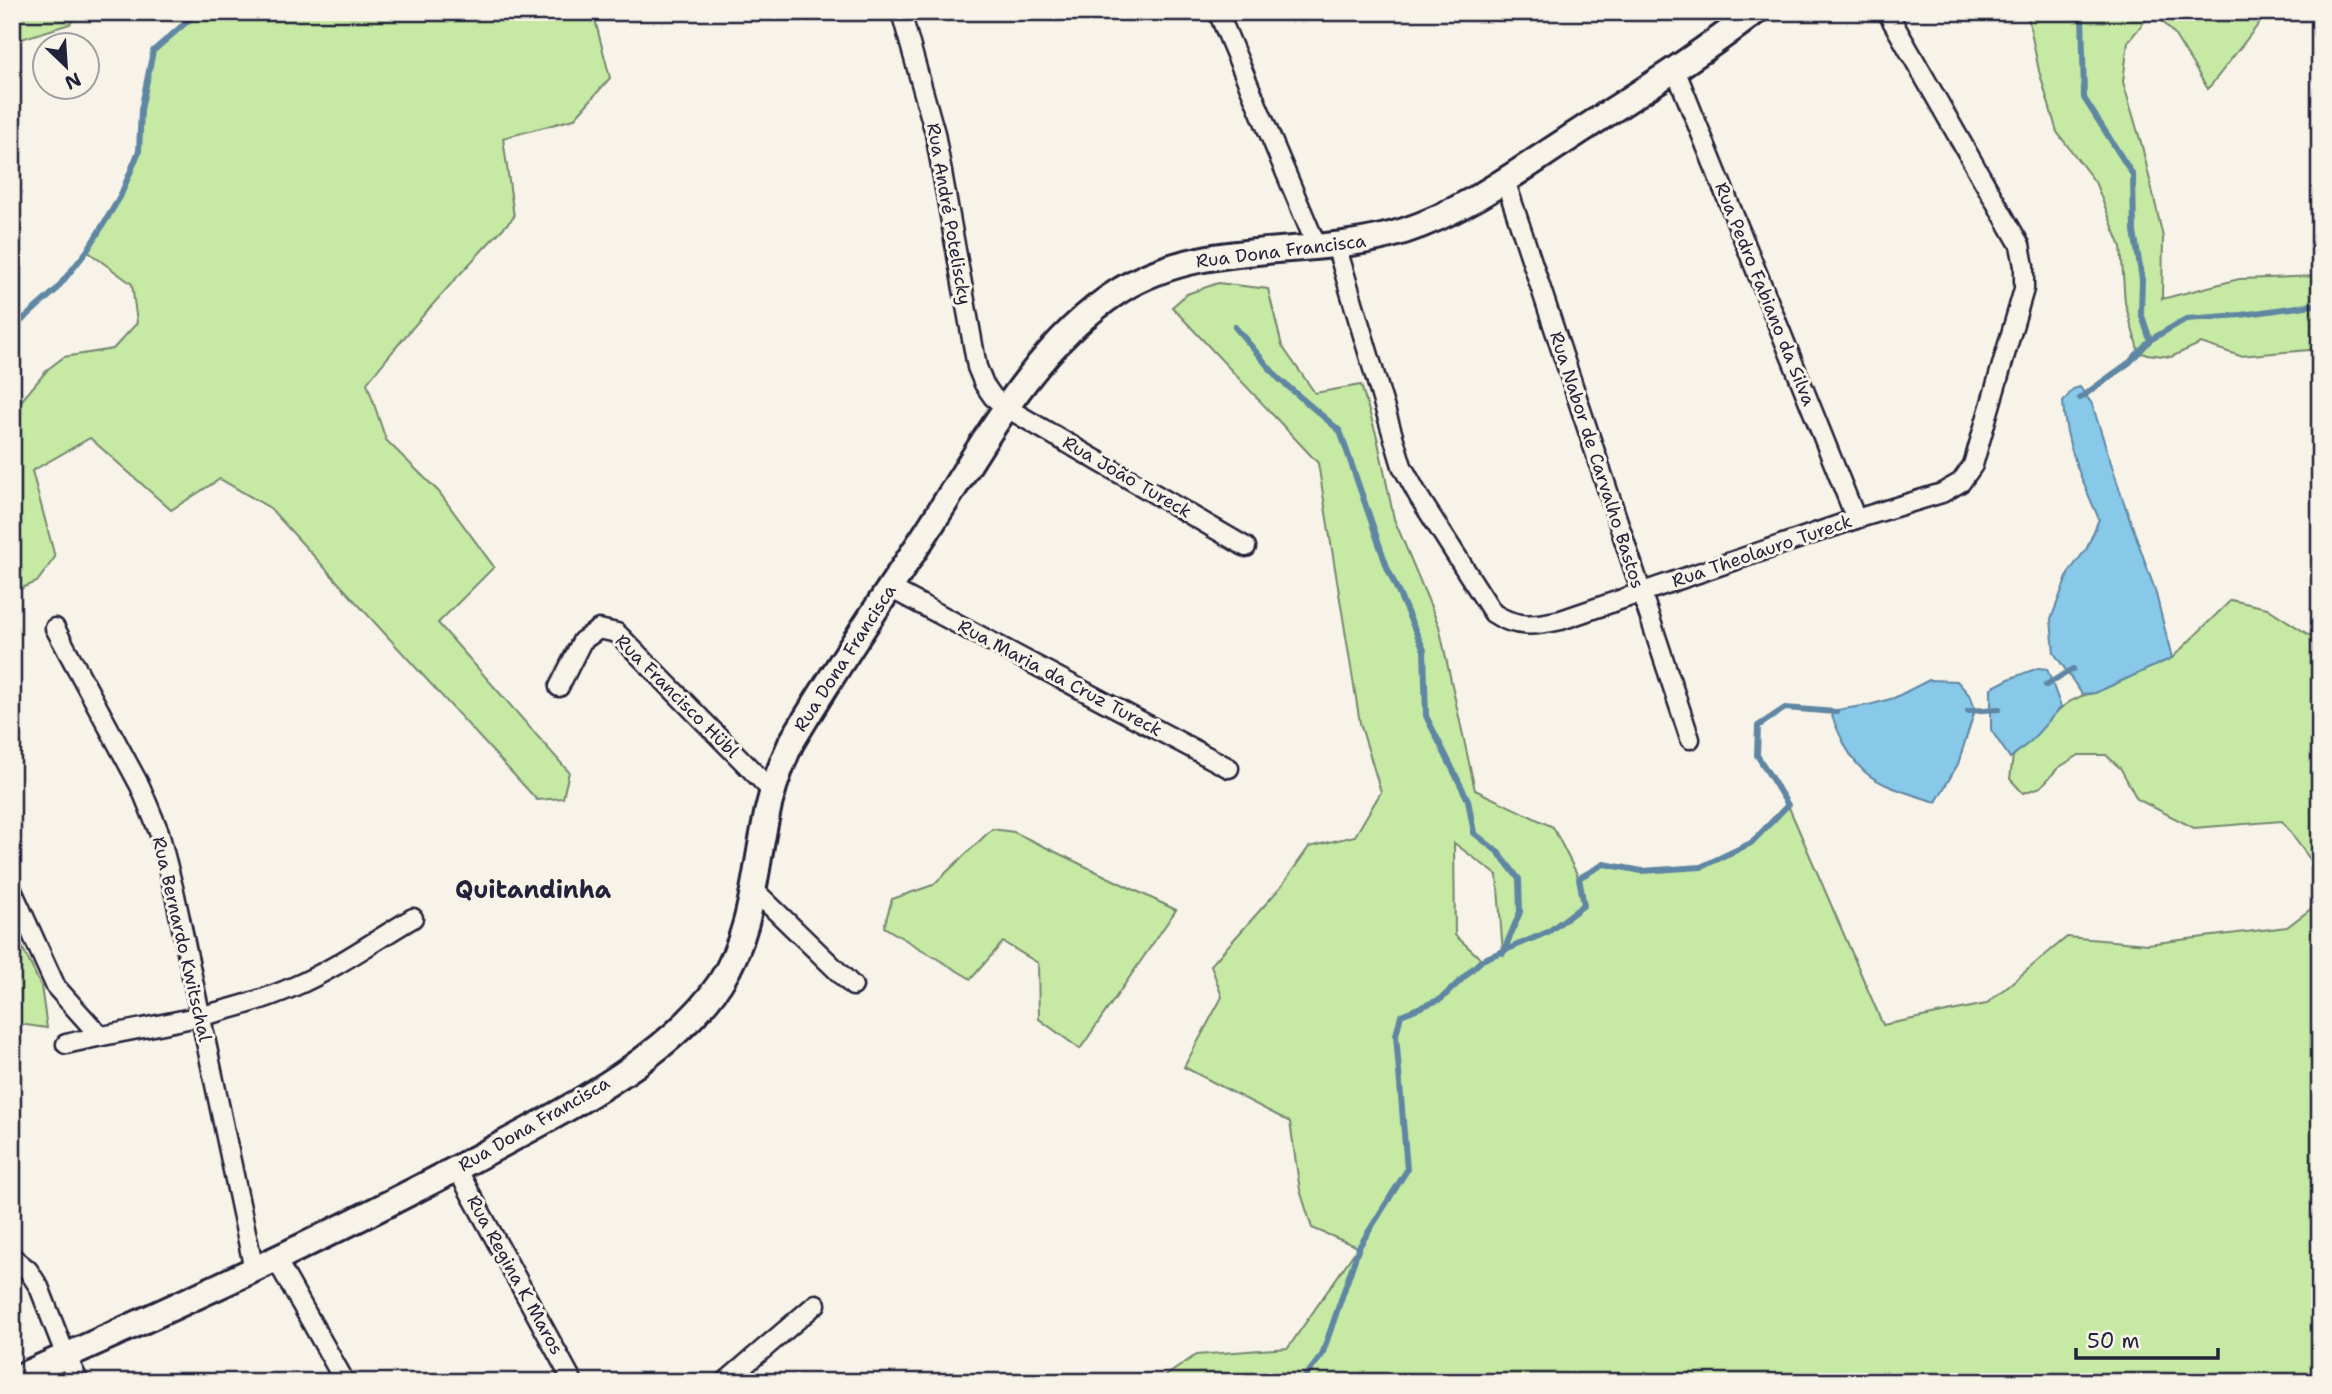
<svg xmlns="http://www.w3.org/2000/svg" width="2332" height="1394" viewBox="0 0 2332 1394" font-family="'Shantell Sans',sans-serif">
  <style>
    .green { fill: #c6eaa3; stroke: #74866f; stroke-width: 2; fill-rule: evenodd }
    .water { fill: #88c8e9; stroke: #5f86a3; stroke-width: 2 }
    .lines { fill: none; stroke-linecap: round; stroke-linejoin: round }
    .stream { stroke: #5f86a3; stroke-width: 6 }
    .street-casing { stroke: #22223b; stroke-width: 23 }
    .secondary-casing { stroke: #22223b; stroke-width: 30 }
    .street { stroke: #f7f3e8; stroke-width: 18 }
    .secondary { stroke: #f7f3e8; stroke-width: 24 }
    .labels { text-anchor: middle; dominant-baseline: central; stroke-width: 6; stroke-linejoin: round; paint-order: stroke }
    .street-label { font-size: 18px; fill: #22223b; stroke: #f7f3e8 }
    .district-label { font-size: 24px; font-weight: bold; fill: #22223b; stroke: #f7f3e8 }
  </style>
  <rect width="100%" height="100%" fill="#f7f3e8"/>
  <filter id="ink" filterUnits="userSpaceOnUse"><feTurbulence type="fractalNoise" baseFrequency=".0143" numOctaves="2"/><feDisplacementMap in="SourceGraphic" scale="14" xChannelSelector="R" yChannelSelector="G"/><feConvolveMatrix kernelMatrix="1 2 1 2 8 2 1 2 1" color-interpolation-filters="sRGB"/></filter>
  <g filter="url(#ink)">
    <g class="green">
      <polygon points="12,12 79,12 70,24 12,42"/>
      <path d="M190 12H593L610 78 574 119 503 138 514 217C462 270 413 325 367 383L386 440 439 492 494 567 438 623 569 772 563 798 537 800 270 508 220 479 171 510 90 438 32 471 55 557 37 582 12 592V412L48 369 64 357 113 349 137 323 132 284 87 251 120 197 139 151 141 110 153 51 190 19Z"/>
      <polygon points="2027,12 2152,12 2128,42 2123,82 2142,146 2163,237 2162,299 2239,279 2320,276 2320,349 2240,356 2201,343 2171,357 2139,353 2125,303 2121,247 2095,182 2057,132 2039,71"/>
      <polygon points="2154,12 2268,12 2208,89 2174,34"/>
      <path d="M1218 283 1268 289 1282 346 1315 393 1361 385 1377 437 1394 519 1439 626 1475 790 1553 827 1579 878 1604 864 1642 871 1701 867 1751 843 1788 805 1883 1025 1986 1004 2067 937 2147 944 2287 927 2320 902V1382H2051L2046 1376 2033 1382H1157L1196 1355 1288 1348 1358 1247 1312 1228 1300 1190 1290 1122 1184 1067 1222 997 1211 965 1280 888 1309 847 1355 836 1381 792 1360 723 1318 463 1172 307 1187 294ZM1454 843 1497 875 1503 953 1482 960 1455 935Z"/>
      <path d="M2231 600 2267 608 2320 642V873L2282 821 2194 828 2137 799 2121 769 2106 755H2079L2058 768 2041 787 2023 793 2010 779 2013 756C2038 734 2060 696 2095 693L2172 658Z"/>
      <polygon points="992,829 1014,832 1176,910 1080,1049 1039,1019 1038,963 1003,942 971,979 884,927 892,899 933,885"/>
      <polygon points="12,926 41,986 47,1028 12,1023"/>
    </g>
    <g class="water">
      <path d="M2080 387 2092 404 2122 497 2155 590 2172 658 2095 693 2082 694 2054 653 2051 619 2069 572 2087 548 2099 519C2082 481 2065 444 2063 402L2073 389Z"/>
      <polygon points="2038,668 2047,669 2061,707 2031,741 2010,758 1991,730 1991,688 2009,679"/>
      <path d="M1929 680 1957 681 1971 697 1975 710 1958 764 1936 802C1869 781 1856 779 1830 711L1869 705 1894 698Z"/>
    </g>
    <g class="lines">
      <g class="stream">
        <polyline points="2082,12 2084,98 2133,175 2134,232 2142,279 2141,313 2150,340"/>
        <polyline points="1235,327 1278,378 1340,431 1387,567 1424,650 1426,716 1468,800 1474,833 1498,852 1519,879 1520,912 1503,953"/>
        <polyline points="12,329 55,291 87,251 120,197 139,151 141,110 153,51 190,19 190,12"/>
        <polyline points="2080,398 2130,362 2150,340 2186,319 2241,315 2320,304"/>
        <polyline points="2046,685 2073,669"/>
        <polyline points="1968,711 1999,709"/>
        <polyline points="1301,1382 1322,1355 1359,1247 1407,1170 1396,1035 1401,1015 1441,999 1482,960 1548,932 1584,905 1579,878 1604,864 1642,871 1701,867 1751,843 1788,805 1757,755 1758,726 1785,708 1836,712"/>
      </g>
      <g class="street-casing">
        <g id="street">
          <polyline points="901,12 935,133 977,367 984,384 993,397 1007,408 1246,547"/>
          <polyline points="1218,12 1317,247"/>
          <polyline points="1675,69 1856,519"/>
          <polyline points="1505,180 1690,739"/>
          <path d="M1336 245 1402 466 1419 497 1493 613C1515 628 1535 626 1561 620L1856 519 1942 493 1961 482 1973 465 2024 289V266L2020 245 1887 12"/>
          <polyline points="890,588 1229,768"/>
          <polyline points="55,628 140,786 159,832 175,895 254,1270"/>
          <polyline points="559,687 582,641 599,629 617,633 772,791"/>
          <polyline points="753,889 853,986"/>
          <polyline points="12,890 56,987 100,1036"/>
          <path d="M66 1044C141 1026 222 1018 293 987 335 969 374 941 413 918"/>
          <polyline points="457,1169 573,1382"/>
          <polyline points="12,1257 28,1270 39,1287 66,1356 79,1382"/>
          <polyline points="276,1259 345,1382"/>
          <polyline points="725,1382 816,1304"/>
        </g>
      </g>
      <g class="secondary-casing">
        <path id="secondary" d="M12 1380C171 1309 329 1237 482 1155 560 1113 670 1058 720 983 751 936 754 878 765 824 770 796 779 769 791 743 833 672 880 603 926 533 979 451 1034 345 1119 291 1205 236 1311 261 1404 231 1463 212 1514 174 1565 141 1629 99 1694 59 1755 12"/>
      </g>
      <use href="#street" class="street"/>
      <use href="#secondary" class="secondary"/>
    </g>
  </g>
  <g class="labels">
    <g class="street-label">
      <text transform="translate(949 214) rotate(80)">Rua André Poteliscky</text>
      <text transform="translate(1281 251) rotate(-7)">Rua Dona Francisca</text>
      <text transform="translate(1765 294) rotate(68)">Rua Pedro Fabiano da Silva</text>
      <text transform="translate(1597 460) rotate(72)">Rua Nabor de Carvalho Bastos</text>
      <text transform="translate(1127 477) rotate(30)">Rua João Tureck</text>
      <text transform="translate(1762 551) rotate(-19)">Rua Theolauro Tureck</text>
      <text transform="translate(845 658) rotate(-57)">Rua Dona Francisca</text>
      <text transform="translate(1060 678) rotate(28)">Rua Maria da Cruz Tureck</text>
      <text transform="translate(677 696) rotate(45)">Rua Francisco Hübl</text>
      <text transform="translate(182 939) rotate(77)">Rua Bernardo Kwitschal</text>
      <text transform="translate(534 1124) rotate(-30)">Rua Dona Francisca</text>
      <text transform="translate(515 1275) rotate(61)">Rua Regina K Maros</text>
    </g>
    <g class="district-label">
      <text x="533" y="890">Quitandinha</text>
    </g>
  </g>
  <rect width="2332" height="1394" fill="none" stroke="#f7f3e8" stroke-width="42"/>
  <rect x="21" y="21" width="2290" height="1352" fill="none" stroke="#22223b" stroke-width="2.5" filter="url(#ink)"/>
  <g transform="translate(66 66) rotate(155)"><circle r="33" fill="#f7f3e8" stroke="#a29fa3" stroke-width="2"/>
  <path d="M0-5L12 26L0 18L-12 26Z" fill="#22223b"/>
  <text y="-10" font-size="19" font-weight="bold" text-anchor="middle" fill="#22223b">N</text>
  </g>
  <path d="M2076 1348v10h142v-10" fill="none" stroke="#22223b" stroke-width="3.5"/>
  <text x="2087" y="1348" font-size="21" fill="#22223b" stroke="#f7f3e8" stroke-width="5" paint-order="stroke">50 m</text>
</svg>
